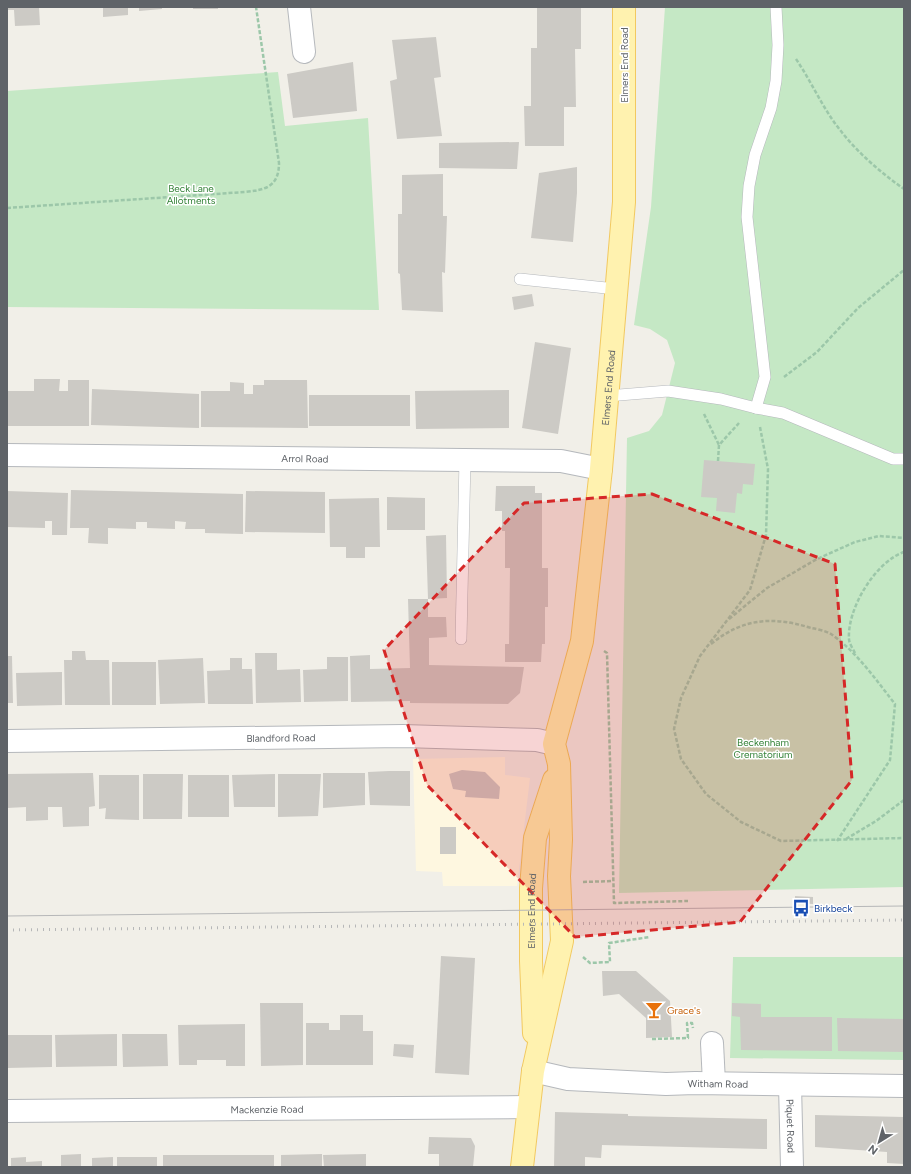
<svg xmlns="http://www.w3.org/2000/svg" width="911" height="1174" viewBox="0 0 911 1174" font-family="Figtree,sans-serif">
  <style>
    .commercial { fill: #fef7e0 }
    .green { fill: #c5e8c5 }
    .building { fill: #cccac5 }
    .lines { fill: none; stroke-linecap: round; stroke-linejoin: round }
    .lane-casing { stroke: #b5b8bc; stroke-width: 12 }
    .street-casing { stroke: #b5b8bc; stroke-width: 24 }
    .primary-casing { stroke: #f2c960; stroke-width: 24 }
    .path { stroke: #9cc7a9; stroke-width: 2.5; stroke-dasharray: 4 2; stroke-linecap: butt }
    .lane { stroke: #fff; stroke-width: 11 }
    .street { stroke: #fff; stroke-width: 22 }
    .primary { stroke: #fff2af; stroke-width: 22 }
    .tram { stroke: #b6b7b8; stroke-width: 1 }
    .rail { stroke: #b6b7b8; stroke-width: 3; stroke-dasharray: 1 5; stroke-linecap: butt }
    .marked { fill: #d62828; fill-opacity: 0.2; stroke: #d62828; stroke-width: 3; stroke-dasharray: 8 5; stroke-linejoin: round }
    .labels { text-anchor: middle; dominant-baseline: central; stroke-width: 3; stroke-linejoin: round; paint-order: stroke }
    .street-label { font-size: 10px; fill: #5f6368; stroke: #fff }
    .park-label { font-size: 10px; fill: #348238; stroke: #fff }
    .transit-label { font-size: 10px; fill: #164399; stroke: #fff; text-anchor: start }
    .food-label { font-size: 10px; fill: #c56008; stroke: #fff; text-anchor: start }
  </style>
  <rect width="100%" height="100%" fill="#f1efe8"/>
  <polygon class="commercial" points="505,757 505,775 530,778 517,886 443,886 442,872 416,871 413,759"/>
  <g class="green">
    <polygon points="665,7 904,7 904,887 619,893 627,438 649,431 662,415 675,363 667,340 650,329 634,325 651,207"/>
    <polygon points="278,72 285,126 368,118 379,310 7,307 7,91"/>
    <polygon points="733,957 904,957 904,1060 730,1058"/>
  </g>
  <g class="building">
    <polygon points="7,7 39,7 40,25 15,26 14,10 7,10"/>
    <polygon points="103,7 128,7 128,15 103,17"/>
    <polygon points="139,7 162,7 162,9 139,11"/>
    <rect x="193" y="7" width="25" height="2"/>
    <polygon points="537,7 581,7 581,49 575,49 576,107 564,107 564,146 525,146 524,106 531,106 531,48 537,48"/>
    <polygon points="436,37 441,77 434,78 442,136 397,139 390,81 397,79 392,40"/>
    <polygon points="353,62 357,111 293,118 287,74"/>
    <polygon points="519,142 517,169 439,168 439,143"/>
    <polygon points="577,167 577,193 573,242 531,238 539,173"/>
    <polygon points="443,174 443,216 447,216 445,273 442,272 443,312 402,310 400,274 398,273 398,214 402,214 402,175"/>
    <polygon points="532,294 534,306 514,310 512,297"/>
    <polygon points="535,342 571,348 558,434 522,428"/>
    <polygon points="34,379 60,379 59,391 68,391 68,380 89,380 89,426 7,426 7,391 34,391"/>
    <polygon points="264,380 307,380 308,428 201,427 201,391 230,391 230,382 244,383 244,394 253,394 253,385 264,385"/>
    <polygon points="92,389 199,394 199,428 91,425"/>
    <polygon points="509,390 509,428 416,429 415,391"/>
    <rect x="309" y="395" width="101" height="31"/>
    <polygon points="704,460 755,464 753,485 743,484 742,494 737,493 735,513 716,511 717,498 701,497"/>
    <polygon points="496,486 535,486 535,493 542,493 542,568 548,568 548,607 545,607 545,644 542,644 541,662 505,662 505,644 509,644 510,568 505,568 505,531 502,531 502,511 495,511"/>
    <polygon points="71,490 243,494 243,534 205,533 205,529 185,529 186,522 175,521 175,529 147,528 147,522 136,522 136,529 108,528 108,544 88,543 89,528 70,528"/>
    <polygon points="7,491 68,493 67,535 52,535 52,521 45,521 45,528 7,527"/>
    <polygon points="246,491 325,492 325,533 245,532"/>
    <polygon points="387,497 425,498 425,530 387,530"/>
    <polygon points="379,498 380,547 365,547 365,558 346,558 346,547 330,547 329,499"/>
    <polygon points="446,535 447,598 428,599 428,617 446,617 447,637 429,638 429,665 524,667 520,693 508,704 410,703 410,701 351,702 350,656 370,655 370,669 410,668 408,599 428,599 426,536"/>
    <polygon points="72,651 85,651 86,660 109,660 110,705 65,705 64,660 72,660"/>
    <polygon points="255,653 277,653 277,670 300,669 301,702 256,703"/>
    <polygon points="7,656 12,656 13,703 7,703"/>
    <polygon points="327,657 348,657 348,701 304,702 303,670 327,669"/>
    <polygon points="203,658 205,703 160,704 158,660"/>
    <polygon points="230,658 242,658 242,669 252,669 253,704 208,704 207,671 230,670"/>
    <rect x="112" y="662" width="44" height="43"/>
    <polygon points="62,672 62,705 17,706 16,673"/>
    <polygon points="462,770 485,772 500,787 499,799 465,797 466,791 453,789 449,774"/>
    <polygon points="389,771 410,771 410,806 370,805 368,772"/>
    <polygon points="93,773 95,806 89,807 89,826 63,827 62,807 48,807 48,820 26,821 26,807 7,808 7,774"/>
    <polygon points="323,773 365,773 365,805 323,808"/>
    <polygon points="143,774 183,774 182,819 143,819"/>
    <polygon points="275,774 275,807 234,807 232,775"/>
    <polygon points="278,774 321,774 318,816 278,817"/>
    <polygon points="99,775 139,775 139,820 105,819 106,808 99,809"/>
    <rect x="188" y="775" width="41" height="42"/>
    <rect x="440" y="827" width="16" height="27"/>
    <polygon points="795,896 813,897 813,904 795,903"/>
    <polygon points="441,956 475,958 469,1075 435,1073"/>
    <polygon points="602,971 636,971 670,1001 672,1037 646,1038 646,1018 619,994 603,996"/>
    <polygon points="260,1003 303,1003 303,1065 261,1066"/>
    <polygon points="732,1003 761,1004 761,1017 832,1017 832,1051 741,1050 740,1017 732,1016"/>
    <polygon points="340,1015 363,1015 363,1031 373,1031 373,1065 306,1065 306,1023 329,1023 329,1030 340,1030"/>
    <polygon points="837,1018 904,1019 904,1052 838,1051"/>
    <polygon points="245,1024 245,1066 226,1066 226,1060 197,1060 197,1065 179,1065 178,1025"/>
    <polygon points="117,1034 117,1066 56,1067 55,1035"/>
    <polygon points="122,1034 167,1034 168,1066 123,1067"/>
    <polygon points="7,1035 52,1035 52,1067 7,1068"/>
    <polygon points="394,1044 414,1045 413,1058 393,1056"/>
    <polygon points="555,1112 628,1114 628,1116 767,1119 767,1149 602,1145 601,1158 585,1157 585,1167 554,1167"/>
    <polygon points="815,1115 904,1117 904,1164 887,1163 887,1152 815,1147"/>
    <polygon points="429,1137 471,1138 475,1146 473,1167 439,1167 439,1154 428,1154"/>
    <polygon points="81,1154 81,1167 61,1167 61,1155"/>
    <polygon points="322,1154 322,1167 281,1167 281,1155"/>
    <polygon points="366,1154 366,1167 324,1167 323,1155"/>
    <rect x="163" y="1155" width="111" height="12"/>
    <polygon points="26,1157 26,1162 42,1161 42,1167 11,1167 11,1158"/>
    <polygon points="113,1157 113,1167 92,1167 92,1158"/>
    <rect x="117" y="1157" width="40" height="10"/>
  </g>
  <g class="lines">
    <g class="lane-casing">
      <g id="lane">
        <polyline points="520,279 616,289"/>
        <polyline points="607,396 668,391 721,399 756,408 783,413 893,459 904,459"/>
        <polyline points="756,408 765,377 747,217 749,186 755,155 771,108 776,81 778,45 776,7"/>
        <polyline points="461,639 465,460"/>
      </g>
    </g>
    <g class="street-casing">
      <g id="street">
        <polyline points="299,7 304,52"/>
        <path id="s1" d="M7 455 561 461 601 469"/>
        <path id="s2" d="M7 741 403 736 537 740 554 744"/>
        <polyline points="712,1043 714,1083"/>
        <path id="s3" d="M533 1071 568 1079 666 1084 695 1083 904 1086"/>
        <path id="s4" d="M790 1085 792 1167"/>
        <path id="s5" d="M7 1111 528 1107"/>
      </g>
    </g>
    <g class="primary-casing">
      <g id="primary">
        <path id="s6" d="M534 1033 531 961V888L535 838 554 780"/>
        <path id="s7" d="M522 1167 533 1071 562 941 559 876 561 840 559 764 554 744 582 641 601 469 624 202V7"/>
      </g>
    </g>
    <g class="path">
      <path d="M796 59C809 78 819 100 832 119 851 147 877 170 904 189"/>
      <path d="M7 208 245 192C265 190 279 187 279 163L256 7"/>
      <polyline points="784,377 817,352 858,308 904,270"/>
      <polyline points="704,414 719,445"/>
      <polyline points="760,427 768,469 766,535 750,590 700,656 681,698 674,729 681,759 706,794 741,822 781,841 904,838"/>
      <polyline points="718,461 719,445 739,423"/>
      <polyline points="729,619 767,588 817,559 855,542 879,536 904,538"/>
      <path d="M711 644C743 618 773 616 811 628 817 629 826 631 831 634 857 652 876 680 895 704L890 760 837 841"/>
      <polyline points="604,651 607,653 614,903 688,901"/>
      <path d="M855 653C853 649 849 643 849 639 847 609 875 562 904 552"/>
      <polyline points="846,839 876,821 904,800"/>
      <polyline points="583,882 612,881"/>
      <polyline points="583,957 590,963 610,962 609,943 650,937"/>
      <polyline points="652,1039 688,1038 687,1023 692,1023 693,1028"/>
    </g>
    <use href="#lane" class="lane"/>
    <use href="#street" class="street"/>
    <use href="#primary" class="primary"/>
    <polyline class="tram" points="7,916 904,906"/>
    <polyline class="rail" points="7,930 904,920"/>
  </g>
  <path class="marked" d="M652 494 835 564 852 780 740 922 575 937 427 785 384 650 524 503Z"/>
  <defs>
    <g id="bus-bare" transform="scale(1.38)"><path d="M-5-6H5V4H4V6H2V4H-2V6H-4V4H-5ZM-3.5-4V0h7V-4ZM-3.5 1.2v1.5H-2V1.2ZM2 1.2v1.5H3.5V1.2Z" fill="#1a4fb4" stroke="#fff" stroke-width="2.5" paint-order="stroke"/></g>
    <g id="bar-bare" transform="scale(1.38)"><path d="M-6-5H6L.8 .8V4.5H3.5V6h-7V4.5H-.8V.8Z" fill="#e8710a" stroke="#fff" stroke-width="2.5" paint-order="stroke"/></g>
  </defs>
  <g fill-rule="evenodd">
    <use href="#bus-bare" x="801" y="908"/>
    <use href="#bar-bare" x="654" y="1010"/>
  </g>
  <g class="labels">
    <g class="street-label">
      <text transform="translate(624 65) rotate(-90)">Elmers End Road</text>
      <text stroke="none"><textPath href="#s7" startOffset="789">Elmers End Road</textPath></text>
      <text stroke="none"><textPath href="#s1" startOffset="298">Arrol Road</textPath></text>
      <text stroke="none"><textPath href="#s2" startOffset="274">Blandford Road</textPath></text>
      <text stroke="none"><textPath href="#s6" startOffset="122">Elmers End Road</textPath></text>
      <text stroke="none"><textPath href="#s3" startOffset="186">Witham Road</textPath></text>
      <text stroke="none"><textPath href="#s5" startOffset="260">Mackenzie Road</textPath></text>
      <text stroke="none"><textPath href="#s4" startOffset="41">Piquet Road</textPath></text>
    </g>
    <g class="park-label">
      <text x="191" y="188">Beck Lane<tspan x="191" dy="12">Allotments</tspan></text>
      <text x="763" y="742">Beckenham<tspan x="763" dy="12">Crematorium</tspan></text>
    </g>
    <g class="transit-label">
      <text x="814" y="908">Birkbeck</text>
    </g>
    <g class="food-label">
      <text x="667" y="1010">Grace's</text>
    </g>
  </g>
  <rect width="911" height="1174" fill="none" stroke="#5f6368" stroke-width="16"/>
  <g transform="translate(879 1142) rotate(217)" stroke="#ffffff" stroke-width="3" paint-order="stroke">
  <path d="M0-3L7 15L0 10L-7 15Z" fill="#5f6368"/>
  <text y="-6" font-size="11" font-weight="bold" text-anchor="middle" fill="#5f6368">N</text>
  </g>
</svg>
